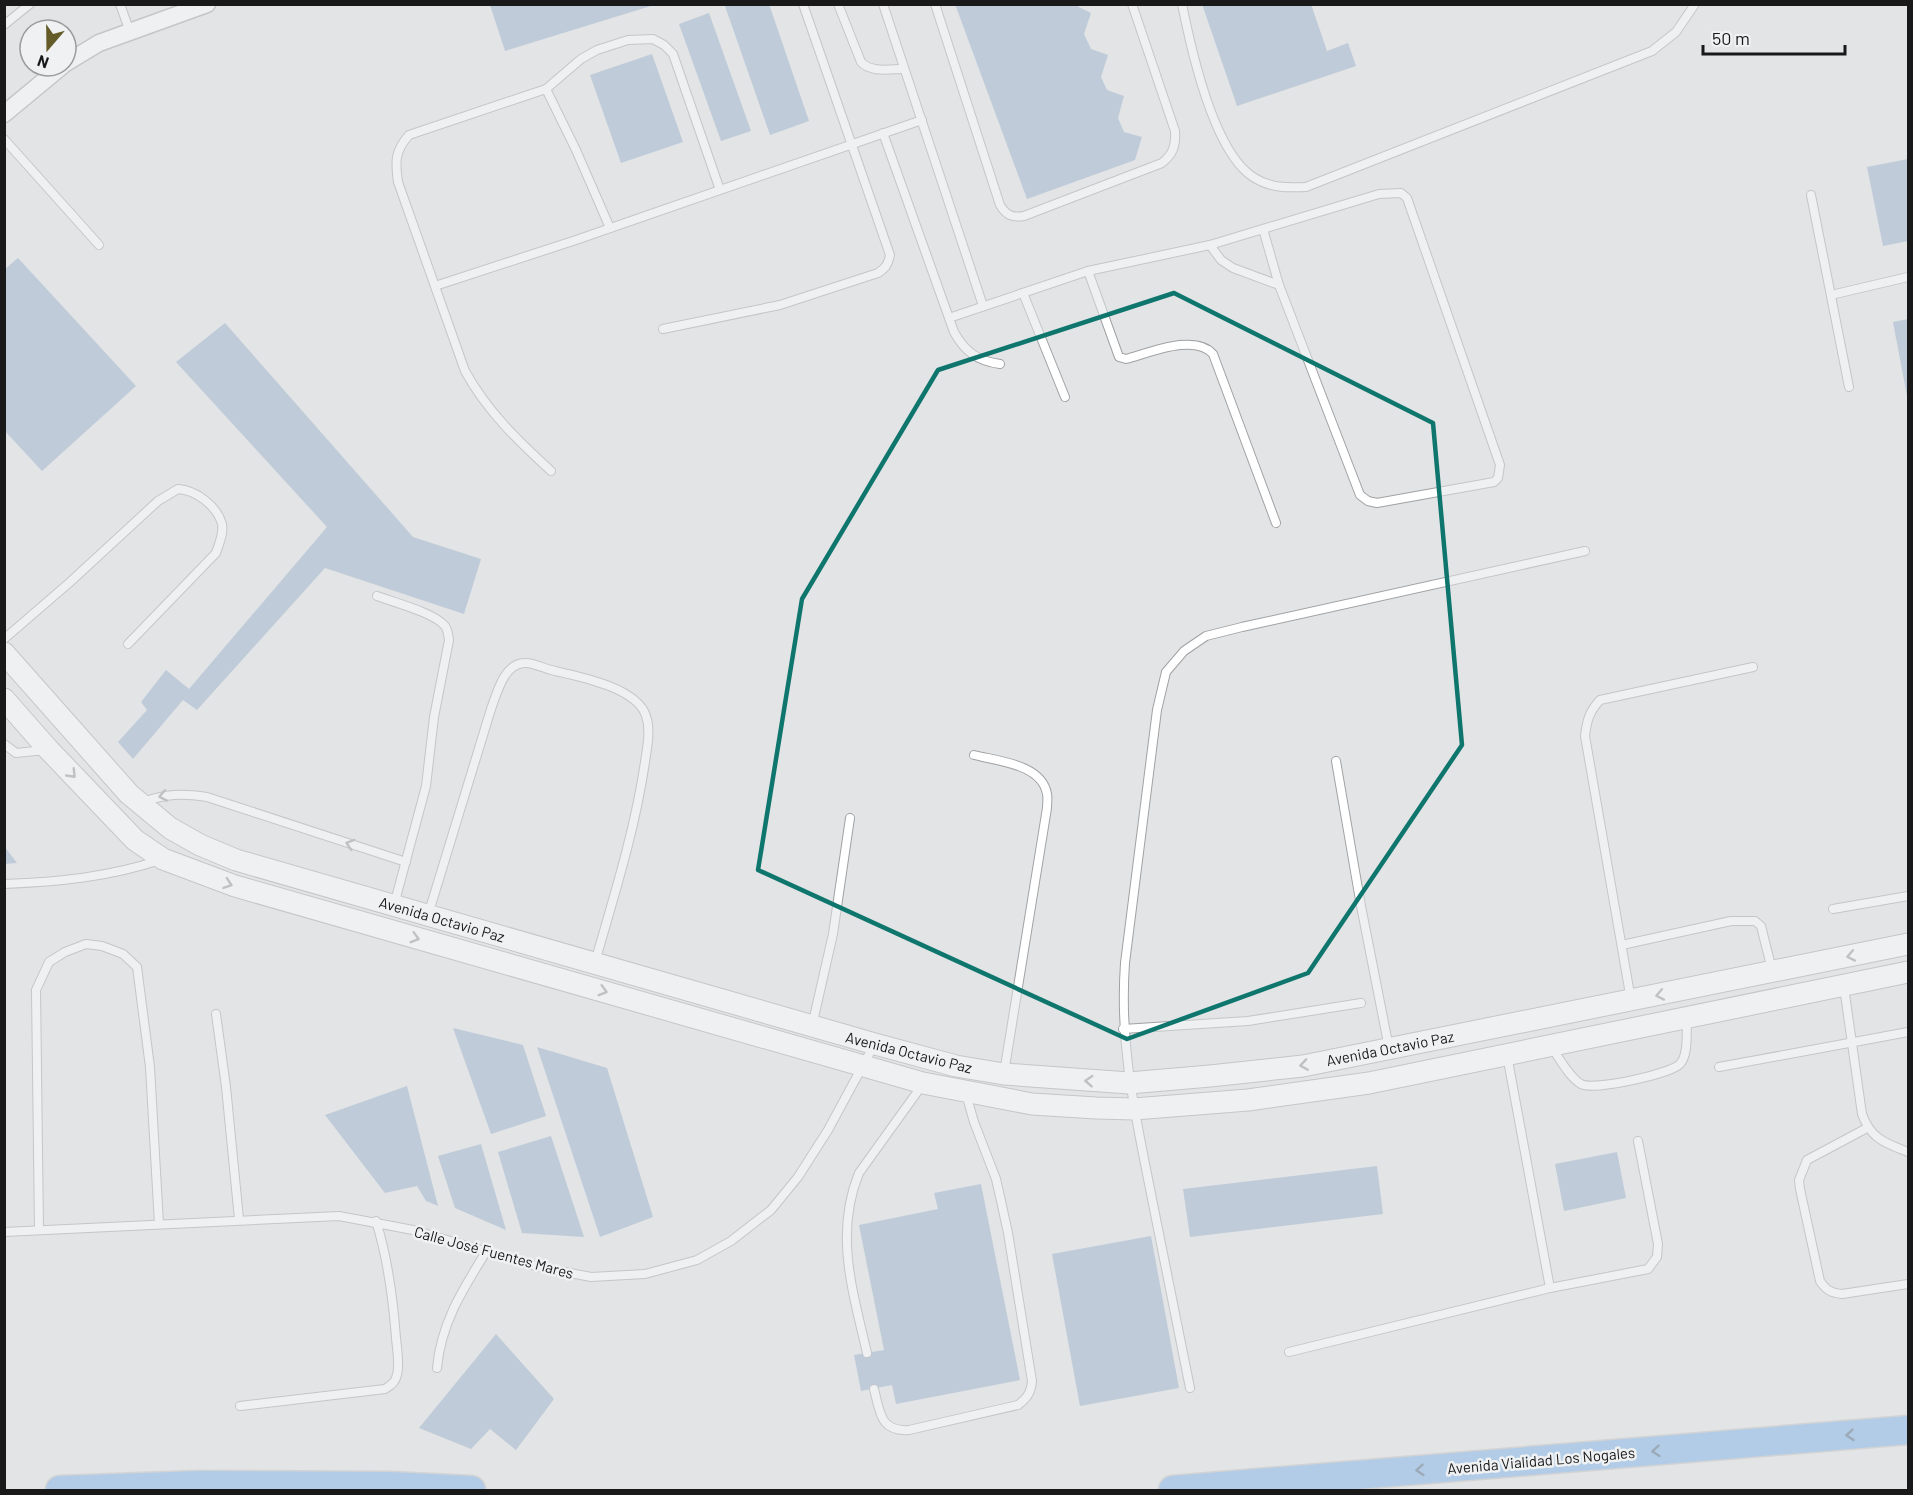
<svg xmlns="http://www.w3.org/2000/svg" width="1913" height="1495" viewBox="0 0 1913 1495" font-family="Barlow,sans-serif">
  <style>
    .building { fill: #95aec9 }
    .lines { fill: none; stroke-linecap: round; stroke-linejoin: round }
    .service-casing { stroke: #a0a2a4; stroke-width: 10 }
    .minor-casing { stroke: #a0a2a4; stroke-width: 19 }
    .tertiary-casing { stroke: #a0a2a4; stroke-width: 23 }
    .trunk-casing { stroke: #bfbfbf; stroke-width: 31 }
    .service { stroke: #fff; stroke-width: 8 }
    .minor { stroke: #fff; stroke-width: 16 }
    .tertiary { stroke: #fff; stroke-width: 21 }
    .trunk { stroke: #78afe8; stroke-width: 28 }
    .oneway { stroke: #989898 }
    .oneway2 { stroke: #486481 }
    .marked { fill: none; stroke: #0f766e; stroke-width: 4.5; stroke-linejoin: round }
    .labels { text-anchor: middle; dominant-baseline: central; stroke-width: 5; stroke-linejoin: round; paint-order: stroke }
    .street-label { font-size: 15px; fill: #19191a; stroke: #eff1f3 }
  </style>
  <rect width="100%" height="100%" fill="#e2e4e6"/>
  <g class="building">
    <polygon points="729,4 769,4 809,121 770,135 725,6"/>
    <polygon points="955,4 1073,4 1091,13 1084,34 1091,49 1108,55 1101,77 1107,90 1124,96 1118,118 1124,132 1142,137 1135,160 1027,199"/>
    <polygon points="1202,4 1311,4 1327,51 1348,43 1356,66 1237,106"/>
    <polygon points="490,5 654,5 505,51"/>
    <polygon points="709,13 751,131 721,141 679,24"/>
    <polygon points="652,54 683,142 621,163 590,75"/>
    <polygon points="1908,159 1908,241 1883,246 1867,167"/>
    <polygon points="18,258 136,386 42,471 4,430 4,270"/>
    <polygon points="1908,319 1908,396 1907,396 1893,322"/>
    <polygon points="225,323 413,537 481,559 464,614 325,568 197,710 183,700 133,759 118,742 147,710 141,702 166,670 189,689 327,527 176,362"/>
    <polygon points="4,846 17,863 4,864"/>
    <polygon points="453,1028 523,1045 546,1116 491,1134"/>
    <polygon points="537,1047 607,1068 653,1217 600,1237"/>
    <polygon points="407,1086 438,1206 426,1201 417,1186 385,1193 325,1115"/>
    <polygon points="551,1136 584,1237 522,1233 498,1152"/>
    <polygon points="481,1144 506,1230 455,1208 438,1156"/>
    <polygon points="1617,1152 1626,1198 1564,1211 1555,1164"/>
    <polygon points="1377,1166 1383,1214 1190,1237 1183,1189"/>
    <polygon points="981,1184 1020,1380 896,1404 892,1385 861,1391 854,1355 884,1350 859,1225 938,1209 934,1193"/>
    <polygon points="1151,1236 1179,1388 1080,1406 1052,1254"/>
    <polygon points="496,1334 554,1399 516,1450 490,1429 471,1449 419,1428"/>
  </g>
  <g class="lines">
    <g class="service-casing">
      <g id="service">
        <polyline points="120,4 130,32"/>
        <path d="M838 4 861 62C871 73 890 69 904 69"/>
        <polyline points="883,4 983,306"/>
        <path d="M935 4 1000 205C1006 215 1012 218 1024 216L1162 163C1173 154 1176 146 1175 131L1132 4"/>
        <path d="M1182 4C1191 49 1213 151 1253 177 1270 188 1287 188 1306 187L1652 51 1676 32 1695 4"/>
        <polyline points="4,25 30,4"/>
        <polyline points="546,89 576,150 610,228"/>
        <path d="M883 133 954 332C965 352 978 361 1000 364"/>
        <polyline points="4,139 99,245"/>
        <polyline points="1811,195 1849,387"/>
        <polyline points="1210,245 1221,260 1233,268 1279,285"/>
        <path d="M1088 271 1119 357 1126 359C1149 353 1195 333 1213 354L1276 523"/>
        <polyline points="435,286 576,240 922,120"/>
        <polyline points="1023,293 1065,397"/>
        <polyline points="1831,295 1908,277"/>
        <polyline points="949,318 1088,271 1210,245 1379,194 1401,193 1407,198 1500,465 1498,478 1494,482 1377,503 1368,501 1360,495 1279,285 1263,229"/>
        <path d="M663 329 780 305 878 273C886 268 888 264 890 255L803 4"/>
        <path d="M551 471C518 441 487 411 465 371L398 182C395 161 395 151 409 135L546 89 581 59 597 50 628 40 653 39 664 45 673 54 720 190"/>
        <path d="M377 596C393 602 435 613 445 626 448 630 448 635 449 640L434 717 426 786 394 905"/>
        <path d="M4 639 69 583 158 501 178 489C196 490 217 506 222 524 224 533 219 544 216 553L128 644"/>
        <polyline points="4,744 16,753 45,750"/>
        <path d="M974 755C997 761 1042 764 1047 794 1048 798 1047 804 1047 808L1004 1073"/>
        <polyline points="1336,761 1361,906 1389,1048"/>
        <path d="M142 802C167 794 181 793 207 797L406 862"/>
        <path d="M4 884C58 882 109 877 160 860"/>
        <polyline points="1833,909 1908,896"/>
        <path d="M428 915 491 709C497 693 504 664 524 663 532 662 543 668 551 670 577 676 637 687 646 716 651 730 647 748 645 762 635 830 614 896 595 962"/>
        <polyline points="1622,945 1731,921 1755,921 1761,926 1772,970"/>
        <path d="M1844 987 1862 1114C1871 1139 1885 1143 1908 1152"/>
        <path d="M1631 1000 1585 736C1587 720 1589 712 1600 700L1753 667"/>
        <polyline points="216,1014 226,1087 239,1219"/>
        <polyline points="812,1026 833,934 850,818"/>
        <polyline points="1123,1029 1248,1021 1361,1003"/>
        <path d="M1552 1048C1560 1059 1569 1077 1581 1084 1594 1091 1670 1074 1680 1064 1689 1054 1686 1031 1687 1018"/>
        <polyline points="1507,1055 1550,1288"/>
        <polyline points="1719,1067 1908,1032"/>
        <path d="M1867 1128 1807 1160 1799 1180 1800 1189 1820 1281C1826 1290 1831 1293 1842 1294L1908 1284"/>
        <polyline points="39,1230 36,990 49,962 65,952 86,944 102,946 123,954 137,967 150,1067 159,1224"/>
        <polyline points="4,1232 339,1216 413,1230 539,1267 591,1277 645,1274 697,1260 731,1241 771,1210 798,1177 828,1130 874,1045"/>
        <polyline points="1289,1352 1550,1288 1648,1269 1657,1257 1658,1244 1638,1141"/>
        <path d="M867 1353C853 1292 834 1234 859 1173L923 1084"/>
        <path d="M437 1368C441 1323 463 1289 486 1252"/>
        <path d="M1190 1388C1177 1325 1165 1262 1152 1199 1136 1117 1119 1048 1125 963L1157 710 1166 672 1184 651 1206 636 1242 627 1585 551"/>
        <path d="M874 1389C880 1412 880 1432 909 1430L1018 1405C1027 1398 1031 1393 1032 1381L1008 1233 1001 1201 996 1179 974 1122 966 1094"/>
        <path d="M240 1406 385 1389C391 1385 395 1383 397 1375 400 1364 397 1350 396 1338 393 1298 388 1259 376 1221"/>
      </g>
    </g>
    <g class="minor-casing">
      <g id="minor">
        <polyline points="66,63 99,43 207,4"/>
        <polyline points="4,114 62,66"/>
      </g>
    </g>
    <g class="tertiary-casing">
      <g id="tertiary">
        <polyline points="4,653 129,794 170,828 200,845 236,860 875,1044 956,1066 1004,1074 1129,1083 1210,1076 1303,1066 1908,944"/>
        <polyline points="4,699 48,749 135,840 163,859 235,886 923,1083 1032,1104 1096,1108 1134,1109 1248,1100 1369,1083 1908,972"/>
      </g>
    </g>
    <g class="trunk-casing">
      <g id="trunk">
        <polyline points="60,1490 199,1485 390,1486 471,1490"/>
        <polyline points="1173,1490 1908,1430"/>
      </g>
    </g>
    <use href="#service" class="service"/>
    <use href="#minor" class="minor"/>
    <use href="#tertiary" class="tertiary"/>
    <use href="#trunk" class="trunk"/>
  </g>
  <defs><path id="oneway-chevron" d="M-2-3.5L2.5 0L-2 3.5" fill="none" stroke-width="1.6" stroke-linecap="round" stroke-linejoin="round" transform="scale(1.5)"/></defs>
  <g class="oneway">
    <use href="#oneway-chevron" transform="translate(72 774) rotate(46)"/>
    <use href="#oneway-chevron" transform="translate(163 796) rotate(169)"/>
    <use href="#oneway-chevron" transform="translate(350 844) rotate(-162)"/>
    <use href="#oneway-chevron" transform="translate(228 884) rotate(19)"/>
    <use href="#oneway-chevron" transform="translate(415 938) rotate(16)"/>
    <use href="#oneway-chevron" transform="translate(1851 956) rotate(169)"/>
    <use href="#oneway-chevron" transform="translate(603 991) rotate(16)"/>
    <use href="#oneway-chevron" transform="translate(1660 995) rotate(169)"/>
    <use href="#oneway-chevron" transform="translate(1304 1065) rotate(171)"/>
    <use href="#oneway-chevron" transform="translate(1089 1081) rotate(-176)"/>
  </g>
  <g class="oneway2">
    <use href="#oneway-chevron" transform="translate(1850 1435) rotate(175)"/>
    <use href="#oneway-chevron" transform="translate(1656 1451) rotate(175)"/>
    <use href="#oneway-chevron" transform="translate(1420 1470) rotate(175)"/>
  </g>
  <path d="M0 0H1913V1495H0ZM1174 293 1433 423 1462 745 1308 973 1127 1039 758 870 802 599 938 370Z" fill="#e2e4e6" fill-opacity=".55" fill-rule="evenodd"/>
  <path class="marked" d="M1174 293 1433 423 1462 745 1308 973 1127 1039 758 870 802 599 938 370Z"/>
  <g class="labels">
    <g class="street-label">
      <text transform="translate(442 919) rotate(16)">Avenida Octavio Paz</text>
      <text transform="translate(1390 1048) rotate(-11)">Avenida Octavio Paz</text>
      <text transform="translate(909 1052) rotate(14)">Avenida Octavio Paz</text>
      <text transform="translate(494 1252) rotate(15)">Calle José Fuentes Mares</text>
      <text transform="translate(1541 1460) rotate(-5)">Avenida Vialidad Los Nogales</text>
    </g>
  </g>
  <rect width="1913" height="1495" fill="none" stroke="#19191a" stroke-width="12"/>
  <g transform="translate(48 48) rotate(200)"><circle r="28" fill="#eff1f3" stroke="#999b9c" stroke-width="1.5"/>
  <path d="M0-4.5L10 22L0 15L-10 22Z" fill="#635c28"/>
  <text y="-9" font-size="16" font-weight="bold" text-anchor="middle" fill="#19191a">N</text>
  </g>
  <path d="M1703 45v9h142v-9" fill="none" stroke="#19191a" stroke-width="3"/>
  <text x="1712" y="45" font-size="18" fill="#19191a" stroke="#eff1f3" stroke-width="4.5" paint-order="stroke">50 m</text>
</svg>
